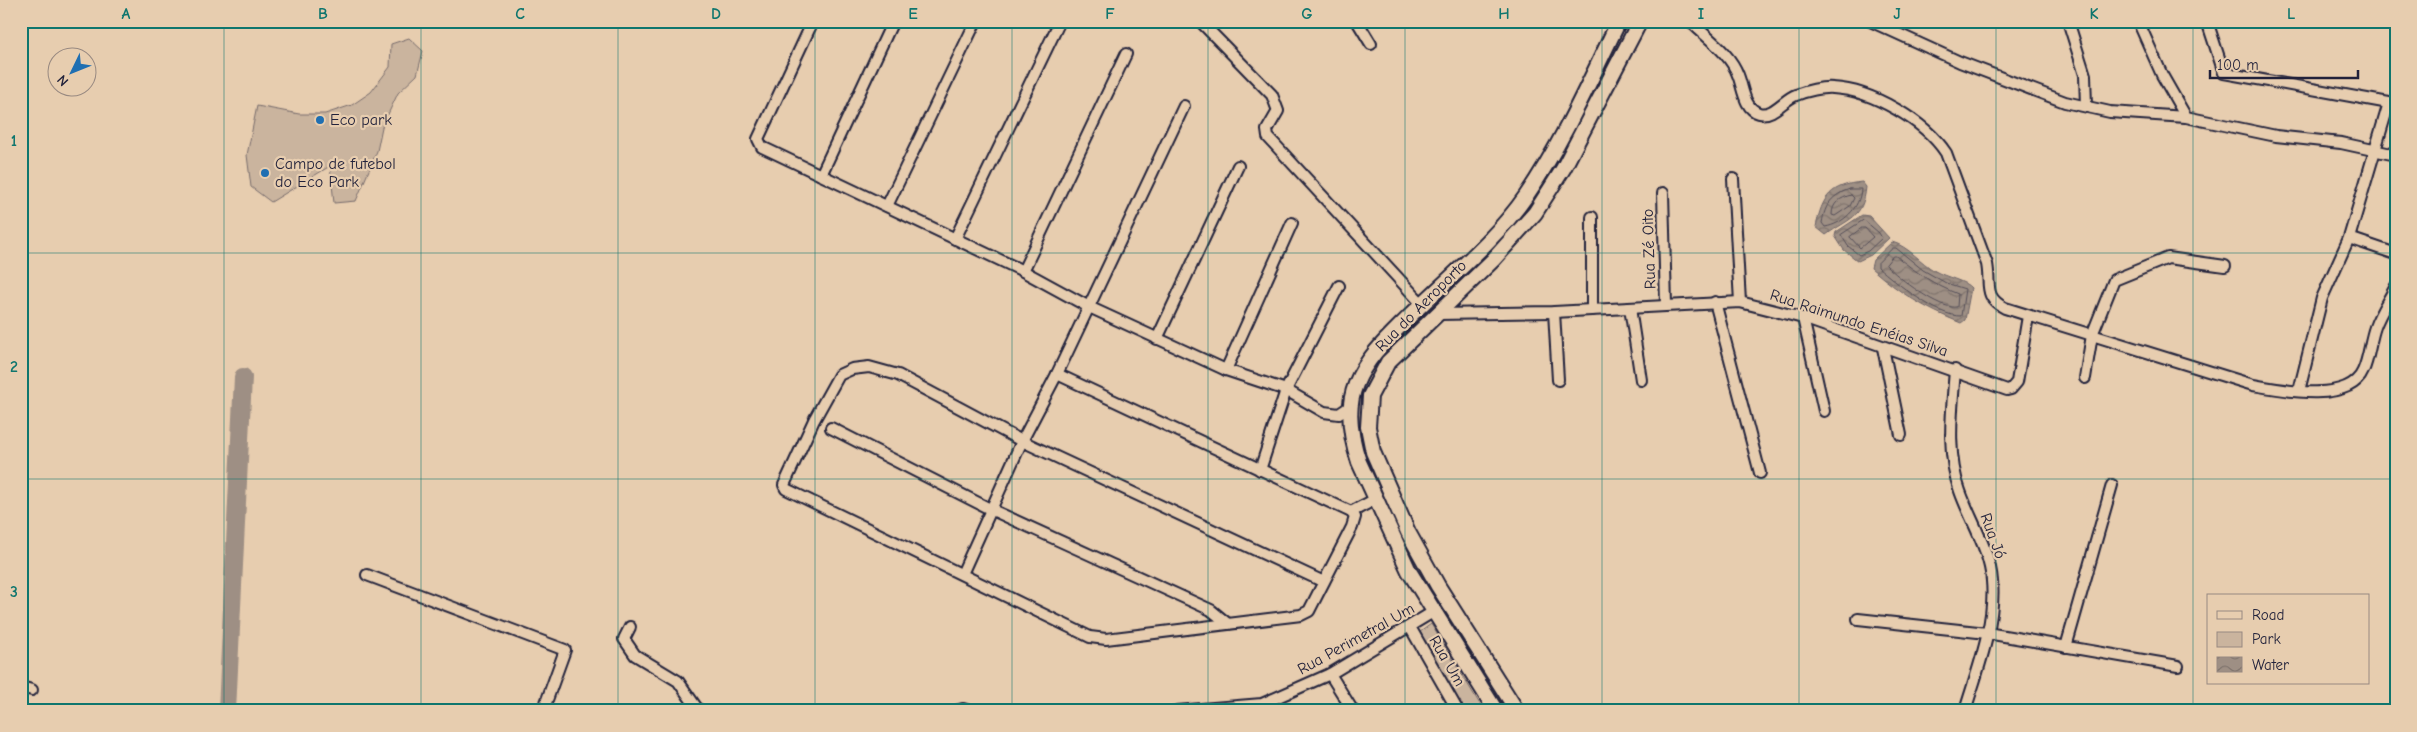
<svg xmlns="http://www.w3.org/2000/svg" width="2417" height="732" viewBox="0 0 2417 732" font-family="'Comic Neue',sans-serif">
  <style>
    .park { fill: #cab49e; stroke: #766b6c }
    .water { fill: url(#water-waves); stroke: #6c6367 }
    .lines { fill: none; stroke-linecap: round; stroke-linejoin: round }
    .shore { stroke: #544e58; stroke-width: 1 }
    .river { stroke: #9e8f84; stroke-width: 18 }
    .minor-casing { stroke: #22223b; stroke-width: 14 }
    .secondary-casing { stroke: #22223b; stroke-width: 18 }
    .minor { stroke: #e7cdaf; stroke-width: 10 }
    .secondary { stroke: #e7cdaf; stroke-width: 14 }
    .grid { fill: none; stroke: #0f766e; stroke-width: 1; stroke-opacity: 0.55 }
    .poi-dot { fill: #1f6fb2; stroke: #e7cdaf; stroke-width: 2 }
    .labels { text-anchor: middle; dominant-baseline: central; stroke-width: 4.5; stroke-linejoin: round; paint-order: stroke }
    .poi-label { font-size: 16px; fill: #22223b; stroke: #e7cdaf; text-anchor: start }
    .street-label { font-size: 16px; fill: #22223b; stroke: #e7cdaf }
    .neatline { fill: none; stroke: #0f766e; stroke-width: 2 }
    .grid-label { font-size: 16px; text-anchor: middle; font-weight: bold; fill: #0f766e }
  </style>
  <defs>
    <pattern id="water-waves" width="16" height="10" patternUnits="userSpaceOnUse" patternTransform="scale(1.25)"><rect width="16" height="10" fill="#9e8f84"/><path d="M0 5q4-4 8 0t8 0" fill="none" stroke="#80746d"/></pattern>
  </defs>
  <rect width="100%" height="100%" fill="#e7cdaf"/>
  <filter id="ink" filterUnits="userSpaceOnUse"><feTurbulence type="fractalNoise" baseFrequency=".02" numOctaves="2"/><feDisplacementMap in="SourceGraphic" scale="10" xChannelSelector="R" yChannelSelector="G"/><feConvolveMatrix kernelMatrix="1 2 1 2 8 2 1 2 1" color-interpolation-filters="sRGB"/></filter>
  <g filter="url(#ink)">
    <g class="park">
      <polygon points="409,38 423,51 417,75 398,93 382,127 377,151 356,201 334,203 330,166 271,202 251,187 247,155 257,106 299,114 325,114 352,105 371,92 390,67 391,44"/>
      <polygon points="1431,624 1484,711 1461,711 1416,635"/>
    </g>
    <g class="water">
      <path d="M1862 182 1866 187C1863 219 1849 218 1826 235L1816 227C1822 196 1831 185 1862 182Z"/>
      <polygon points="1862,215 1869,216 1889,238 1871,255 1858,261 1844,250 1835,236 1836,232"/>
      <path d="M1892 242C1908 246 1921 263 1935 271 1945 277 1966 281 1971 288L1965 320 1961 323C1924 308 1901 294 1871 268L1873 260Z"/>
    </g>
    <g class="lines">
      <g class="shore">
        <path d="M1850 189H1861C1860 208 1843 224 1825 227L1822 223C1825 204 1832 195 1850 189Z"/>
        <path d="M1851 195 1854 198 1850 206 1835 216 1832 215C1832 203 1840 198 1851 195Z"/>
        <polygon points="1864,220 1879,233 1882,238 1868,251 1859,255 1848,246 1841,235"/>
        <polygon points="1862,228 1865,228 1873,237 1860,248 1850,237"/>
        <path d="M1893 248H1896L1923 270 1946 283 1965 289 1961 316C1938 317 1895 282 1878 267V263Z"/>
        <path d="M1893 256H1896C1916 272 1934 285 1958 294L1957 307C1939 310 1899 278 1886 265Z"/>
      </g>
      <polyline class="river" points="227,711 243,377"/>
      <g class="minor-casing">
        <g id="minor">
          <polyline points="813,21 758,139 762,147 1023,271 1089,307 1226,370 1286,390 1324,412 1339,414 1351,406"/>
          <polyline points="1200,21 1272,95 1278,111 1267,130 1268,137 1422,304"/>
          <polyline points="1357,21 1371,44"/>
          <path d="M1690 21C1707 38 1730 53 1738 75 1743 87 1744 109 1759 113 1773 117 1784 99 1796 95 1806 91 1822 87 1833 88 1872 90 1925 121 1946 153L1987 264C1991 285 1983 297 2005 308L2253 385C2281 390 2349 404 2363 371 2369 358 2370 341 2375 327 2380 313 2389 300 2396 286"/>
          <polyline points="1870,21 1960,62 2065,102 2110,112 2186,117 2276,136 2341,143 2396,155"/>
          <polyline points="2068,21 2085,75 2086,106"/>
          <polyline points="2138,21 2162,75 2186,117"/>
          <polyline points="2207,21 2224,73 2389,103 2349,238 2322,298 2299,391"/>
          <polyline points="2381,21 2396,26"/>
          <polyline points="821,175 893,21"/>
          <polyline points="1733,179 1740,302"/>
          <polyline points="1663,193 1666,305"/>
          <polyline points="887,206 976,21"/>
          <polyline points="1592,217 1592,310"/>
          <polyline points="2349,238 2396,254"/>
          <polyline points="955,239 1060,21"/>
          <polyline points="1023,271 1126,54"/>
          <polyline points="1715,302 1760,473"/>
          <polyline points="1630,308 1641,380"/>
          <polyline points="1554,312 1558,380"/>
          <polyline points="1438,314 1554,312 1740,302 1803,318 2007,390 2011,389 2017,382 2028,316"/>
          <polyline points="1803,318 1824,411"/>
          <polyline points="1157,339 1238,166"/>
          <polyline points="1883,348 1901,435"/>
          <polyline points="1226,370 1292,223"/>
          <path d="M1955 370C1952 410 1946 453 1960 491 1970 520 1990 550 1992 581 1996 623 1977 671 1965 711"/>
          <polyline points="1057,374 1351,512 1355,517 1352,527 1309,611 1301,615 1106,639 1090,637 786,489 784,485 814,420 839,375 852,369 869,367 898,375 1022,441 1324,582"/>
          <polyline points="2085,378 2092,335 2114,280 2168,258 2225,266"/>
          <polyline points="831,428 990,509 1211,610 1228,624"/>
          <polyline points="1260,470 1286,390 1339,286"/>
          <polyline points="1351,512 1376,499"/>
          <polyline points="962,574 1022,441 1057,374 1184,106"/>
          <polyline points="367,575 565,650 543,711"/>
          <polyline points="1858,619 1987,633 2178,666"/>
          <polyline points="630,627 624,639 635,655 678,681 699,711"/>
          <polyline points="1410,627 1458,711"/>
          <polyline points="2066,647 2112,485"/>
          <polyline points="1330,674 1353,711"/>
          <polyline points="21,687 32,690"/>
          <polyline points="956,711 963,709 970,711"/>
          <polyline points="1177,711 1262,704 1330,674 1433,612"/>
        </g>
      </g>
      <g class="secondary-casing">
        <g id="secondary">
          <path d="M1496 711 1409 571 1359 462C1351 438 1346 408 1356 384 1367 357 1387 339 1407 319 1446 280 1495 241 1526 196 1563 142 1590 80 1619 21"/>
          <polyline points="1517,711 1438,586 1408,532 1373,452 1368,427 1370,396 1388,362 1493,260 1535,213 1563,169 1640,21"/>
        </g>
      </g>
      <use href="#minor" class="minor"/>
      <use href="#secondary" class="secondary"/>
    </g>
  </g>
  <path class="grid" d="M224 21V711M421 21V711M618 21V711M815 21V711M1012 21V711M1208 21V711M1405 21V711M1602 21V711M1799 21V711M1996 21V711M2193 21V711M21 253H2396M21 479H2396"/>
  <g class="poi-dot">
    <circle cx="320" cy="120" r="5"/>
    <circle cx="265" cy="173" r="5"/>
  </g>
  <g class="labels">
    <g class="poi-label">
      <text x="330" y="120">Eco park</text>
      <text x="275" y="164">Campo de futebol<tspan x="275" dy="18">do Eco Park</tspan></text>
    </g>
    <g class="street-label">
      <text transform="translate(1649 249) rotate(-92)">Rua Zé Oito</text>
      <text transform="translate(1421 306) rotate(-45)">Rua do Aeroporto</text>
      <text transform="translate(1859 323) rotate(18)">Rua Raimundo Enéias Silva</text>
      <text transform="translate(1993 536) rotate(70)">Rua Jó</text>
      <text transform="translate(1356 639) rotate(-29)">Rua Perimetral Um</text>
      <text transform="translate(1447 661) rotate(60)">Rua Um</text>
    </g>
  </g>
  <rect width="2417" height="732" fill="none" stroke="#e7cdaf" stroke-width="55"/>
  <rect x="2207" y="594" width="162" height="90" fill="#e7cdaf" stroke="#988981"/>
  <rect x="2217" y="611" width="25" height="8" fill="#e7cdaf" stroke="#988981"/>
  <text x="2252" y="620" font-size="15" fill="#22223b">Road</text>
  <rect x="2217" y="632" width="25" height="15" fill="#cab49e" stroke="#988981"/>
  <text x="2252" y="644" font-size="15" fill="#22223b">Park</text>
  <rect x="2217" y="657" width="25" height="15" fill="url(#water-waves)" stroke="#988981"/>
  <text x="2252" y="670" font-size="15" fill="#22223b">Water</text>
  <g transform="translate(72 72) rotate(227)"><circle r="24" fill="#e7cdaf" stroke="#988981"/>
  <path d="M0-4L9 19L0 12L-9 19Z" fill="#1f6fb2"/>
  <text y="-8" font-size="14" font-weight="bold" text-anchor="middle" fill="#22223b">N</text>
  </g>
  <path d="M2210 70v8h148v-8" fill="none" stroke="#22223b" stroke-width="2.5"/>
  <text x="2217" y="70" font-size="15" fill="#22223b" stroke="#e7cdaf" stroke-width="4" paint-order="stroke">100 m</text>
  <rect x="28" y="28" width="2362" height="676" class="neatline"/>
  <g class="grid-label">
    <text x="126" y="19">A</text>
    <text x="323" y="19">B</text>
    <text x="520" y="19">C</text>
    <text x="716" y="19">D</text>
    <text x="913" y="19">E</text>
    <text x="1110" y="19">F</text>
    <text x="1307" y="19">G</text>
    <text x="1504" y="19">H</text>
    <text x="1701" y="19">I</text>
    <text x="1897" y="19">J</text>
    <text x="2094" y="19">K</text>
    <text x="2291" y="19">L</text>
    <text x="14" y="146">1</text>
    <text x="14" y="372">2</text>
    <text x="14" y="597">3</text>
  </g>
</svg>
